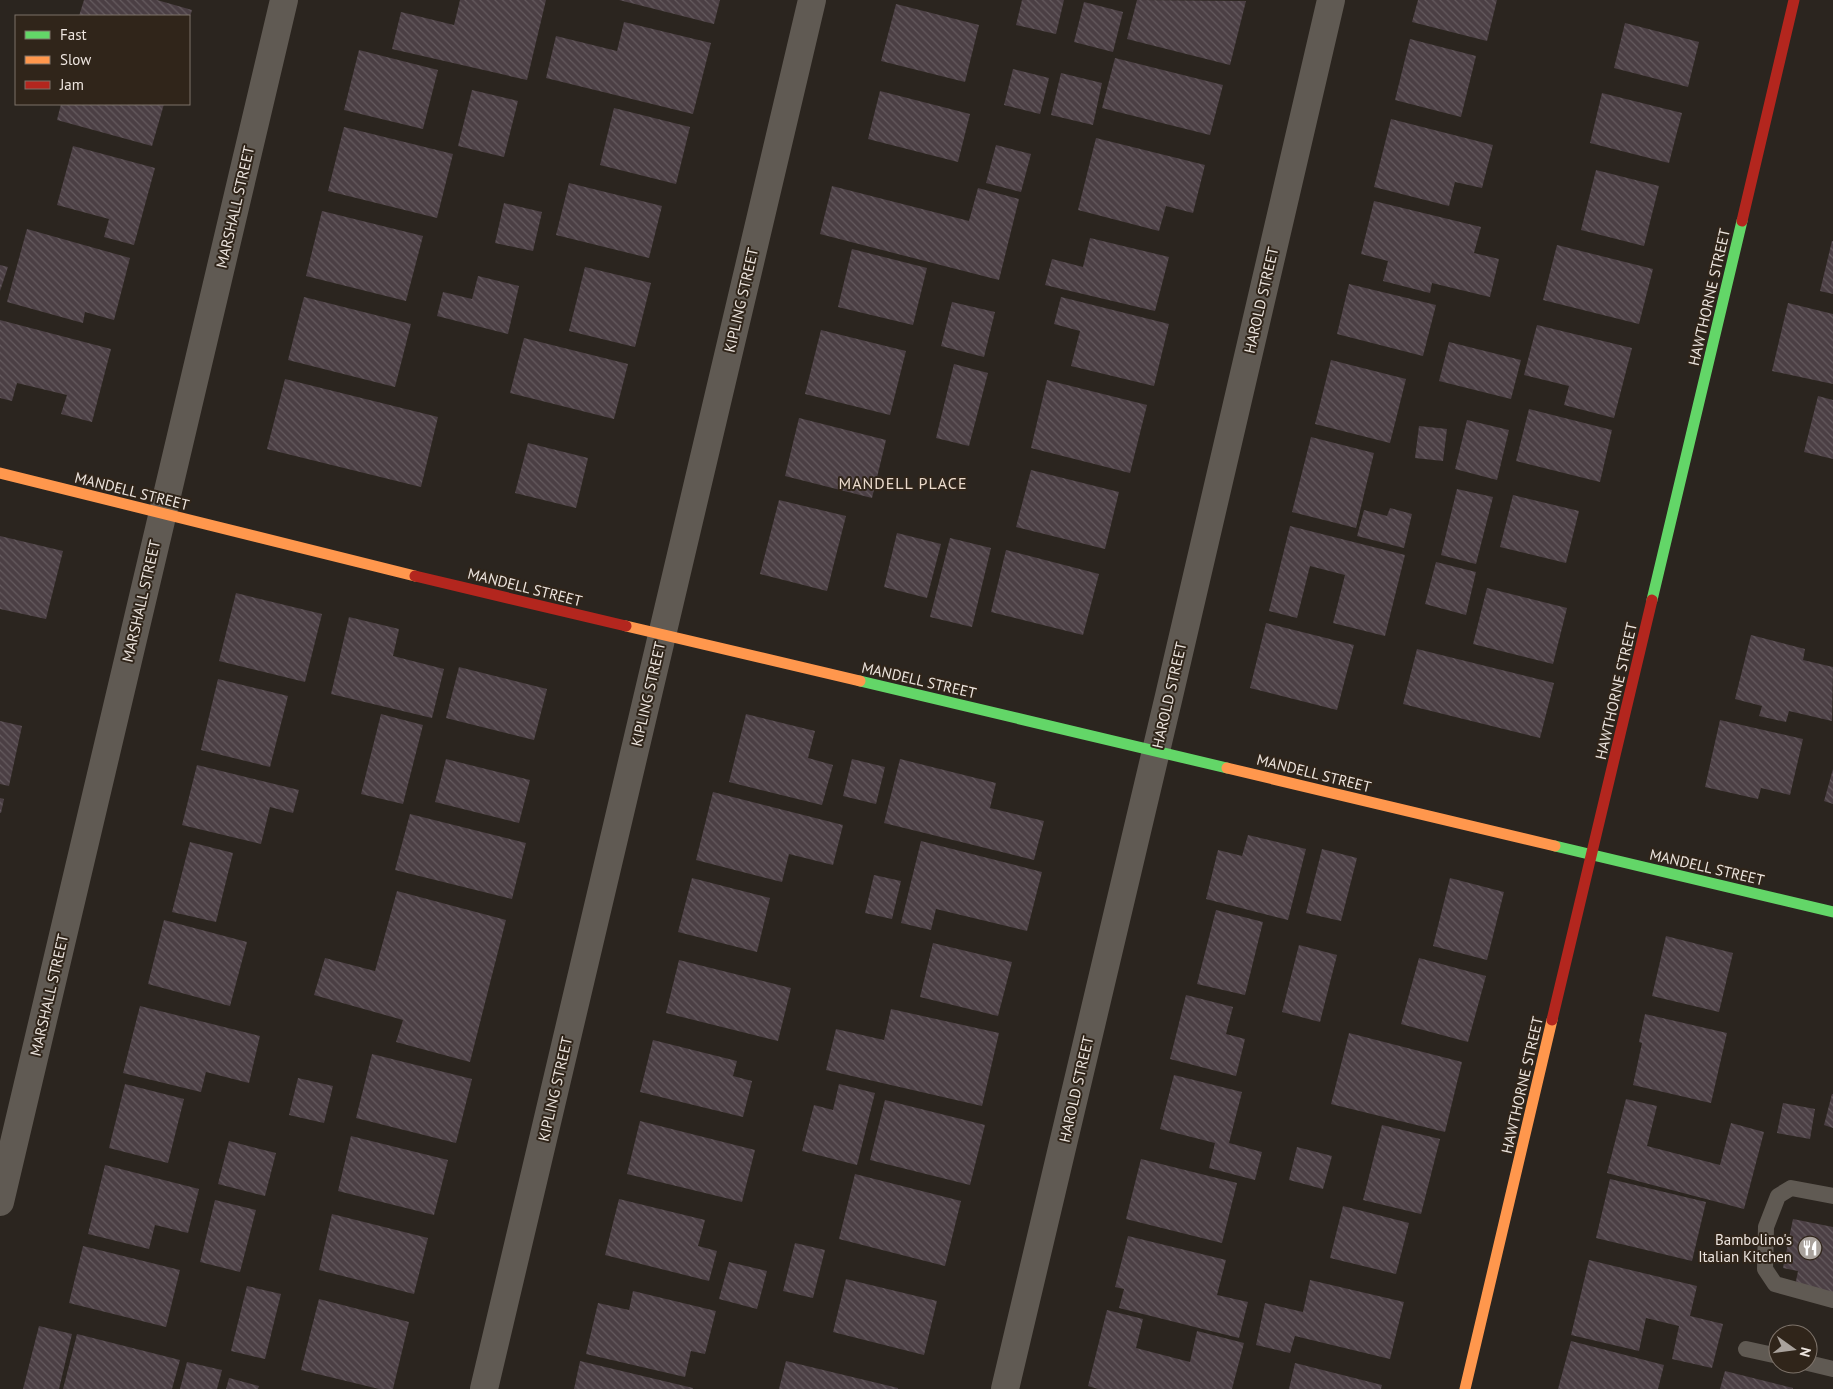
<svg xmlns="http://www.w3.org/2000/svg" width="1833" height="1389" viewBox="0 0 1833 1389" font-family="'PT Sans',sans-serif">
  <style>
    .building { fill: url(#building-back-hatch) }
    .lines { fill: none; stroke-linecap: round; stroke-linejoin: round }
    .lane { stroke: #605a53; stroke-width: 16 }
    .street { stroke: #605a53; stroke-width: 28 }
    .fast { stroke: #63d668; stroke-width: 11 }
    .slow { stroke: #ff974d; stroke-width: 11 }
    .jam { stroke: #b3261e; stroke-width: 11 }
    .labels { text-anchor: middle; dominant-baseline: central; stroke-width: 4; stroke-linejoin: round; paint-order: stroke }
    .street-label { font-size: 15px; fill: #ede5df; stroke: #30251a }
    .poi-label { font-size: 15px; fill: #ede5df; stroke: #30251a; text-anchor: end }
    .neighbourhood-label { font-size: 16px; letter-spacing: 1px; fill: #ebdbcd; stroke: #30251a }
  </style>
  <defs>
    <pattern id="building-back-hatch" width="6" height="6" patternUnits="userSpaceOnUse" patternTransform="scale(1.25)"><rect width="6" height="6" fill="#4b3f44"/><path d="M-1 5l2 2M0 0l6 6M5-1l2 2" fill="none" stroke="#655b5f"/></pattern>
  </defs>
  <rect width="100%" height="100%" fill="#2b251f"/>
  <g class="building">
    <polygon points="84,0 157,0 192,10 189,20 189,16 79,16"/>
    <polygon points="460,0 546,0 527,80 392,49 401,12 454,25"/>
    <polygon points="619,0 720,0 714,24"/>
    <polygon points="1022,0 1064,0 1056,34 1016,25"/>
    <polygon points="1137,0 1246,1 1230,65 1127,39"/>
    <polygon points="1418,0 1497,0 1487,41 1412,22"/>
    <polygon points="1084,2 1123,12 1113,52 1074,42"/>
    <polygon points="896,4 979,25 965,82 881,61"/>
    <polygon points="624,22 711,43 693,114 546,78 556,36 617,51"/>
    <polygon points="1625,23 1699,42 1688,87 1614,68"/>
    <polygon points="1410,39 1476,56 1461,117 1395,100"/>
    <polygon points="359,50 438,70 423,129 344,110"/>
    <polygon points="1115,58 1223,85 1210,135 1102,108"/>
    <polygon points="1013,69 1049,78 1040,114 1004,105"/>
    <polygon points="1061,73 1102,83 1093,125 1051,115"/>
    <polygon points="472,90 518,101 504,157 458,146"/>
    <polygon points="880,91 970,114 958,162 868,139"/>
    <polygon points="1602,93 1682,113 1669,163 1590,143"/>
    <polygon points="61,104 164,104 152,146 57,120"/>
    <polygon points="614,108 690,127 676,184 600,165"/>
    <polygon points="1391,119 1493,145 1482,188 1455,182 1449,206 1374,187"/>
    <polygon points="344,127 453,154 437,218 328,191"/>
    <polygon points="1096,138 1205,165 1193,213 1166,206 1159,231 1078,210"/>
    <polygon points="996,145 1031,154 1021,192 986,183"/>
    <polygon points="73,146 155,168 134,245 104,237 109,219 57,205"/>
    <polygon points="1596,170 1659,186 1644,246 1581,230"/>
    <polygon points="569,183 662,206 649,258 556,235"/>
    <polygon points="832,186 969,221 978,188 1019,199 999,280 820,234"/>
    <polygon points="1374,201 1481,227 1474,253 1499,259 1490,297 1432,283 1430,293 1383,281 1388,261 1361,254"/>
    <polygon points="504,203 542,212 533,251 495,243"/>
    <polygon points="322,211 423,236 406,301 306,276"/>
    <polygon points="27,229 130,258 114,320 85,312 83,323 7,302"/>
    <polygon points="1090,238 1169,257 1155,311 1045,285 1052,259 1083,267"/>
    <polygon points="1832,241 1833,241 1833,294 1820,291"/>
    <polygon points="1557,245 1653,269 1639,324 1543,300"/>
    <polygon points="852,249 927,268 913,325 838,307"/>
    <polygon points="0,265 8,267 0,291"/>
    <polygon points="585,267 651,283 635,347 569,331"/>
    <polygon points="478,276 519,286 508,334 437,316 443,292 472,299"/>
    <polygon points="1349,284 1436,305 1423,356 1337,334"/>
    <polygon points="304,297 411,324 395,387 288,360"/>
    <polygon points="1061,297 1169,324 1154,386 1071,366 1080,331 1054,324"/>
    <polygon points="952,302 995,312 984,357 941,346"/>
    <polygon points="1788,303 1833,314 1833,384 1772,371"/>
    <polygon points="0,320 111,349 92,422 61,414 67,395 17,383 12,401 0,398"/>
    <polygon points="1537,325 1632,348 1614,418 1564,405 1569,386 1524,375"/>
    <polygon points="821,330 906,351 890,415 805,394"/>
    <polygon points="524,338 628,364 614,419 510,393"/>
    <polygon points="1449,342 1521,360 1511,399 1439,381"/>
    <polygon points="1331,360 1406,379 1390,443 1315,424"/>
    <polygon points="954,364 988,373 969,446 936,438"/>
    <polygon points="285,379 438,417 421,487 267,449"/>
    <polygon points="1047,380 1147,405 1130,473 1031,448"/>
    <polygon points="1818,396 1833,400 1833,459 1804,452"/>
    <polygon points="1529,409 1612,430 1600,482 1516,461"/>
    <polygon points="799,418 886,440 872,498 785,476"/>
    <polygon points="1467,420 1509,430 1497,480 1455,469"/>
    <polygon points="1419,426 1447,429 1443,461 1415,458"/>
    <polygon points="1311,437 1374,453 1356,528 1292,512"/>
    <polygon points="528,443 588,458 576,508 515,493"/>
    <polygon points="1031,470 1119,492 1105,549 1016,527"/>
    <polygon points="1457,489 1493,497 1476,564 1441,555"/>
    <polygon points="1513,495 1579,511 1566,563 1500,547"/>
    <polygon points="779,500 846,516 827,591 760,574"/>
    <polygon points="1390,508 1412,514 1404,548 1357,536 1364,510 1387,516"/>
    <polygon points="1290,526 1405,555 1385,636 1333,623 1345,575 1310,566 1297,618 1269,611"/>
    <polygon points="897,533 941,544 927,598 884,587"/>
    <polygon points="0,536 63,551 46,619 0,609"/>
    <polygon points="950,538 991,548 972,627 930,617"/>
    <polygon points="1006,550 1099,574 1083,635 991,612"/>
    <polygon points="1436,562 1476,572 1466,615 1425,604"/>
    <polygon points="1487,588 1567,608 1553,664 1473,644"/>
    <polygon points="236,593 322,614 305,682 219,661"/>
    <polygon points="349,617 399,629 393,656 444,669 432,718 331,694"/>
    <polygon points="1266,623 1354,645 1337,710 1250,688"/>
    <polygon points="1751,635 1805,649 1803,660 1833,667 1832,721 1789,711 1786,722 1759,716 1762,706 1735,699"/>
    <polygon points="1417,649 1554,683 1540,738 1403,704"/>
    <polygon points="459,667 547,689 534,740 446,718"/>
    <polygon points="218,679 288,696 270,767 201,750"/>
    <polygon points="381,714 423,725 403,804 361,794"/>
    <polygon points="746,714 815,731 808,758 833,765 822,805 729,782"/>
    <polygon points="1720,720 1803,739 1790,795 1761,788 1758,799 1705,787"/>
    <polygon points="0,721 22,726 9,786 0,784"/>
    <polygon points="446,759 530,780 519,823 435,802"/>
    <polygon points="852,759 885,767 876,804 843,796"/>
    <polygon points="900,759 996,783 990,808 1044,821 1034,860 884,823"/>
    <polygon points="197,765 299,790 293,813 270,807 261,844 182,825"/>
    <polygon points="1833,769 1833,804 1824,801"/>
    <polygon points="713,792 843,825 833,865 789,854 782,882 696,860"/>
    <polygon points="0,798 4,799 1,813 0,813"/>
    <polygon points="410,814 526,843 512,899 395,870"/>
    <polygon points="1248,835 1306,849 1288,920 1206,899 1218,850 1242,856"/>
    <polygon points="921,841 1042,872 1027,931 936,909 931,930 901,923"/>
    <polygon points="190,842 233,853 216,922 172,912"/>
    <polygon points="1322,849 1357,858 1341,921 1306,913"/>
    <polygon points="874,875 901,881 892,919 865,913"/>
    <polygon points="692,878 770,898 757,952 678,932"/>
    <polygon points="1450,878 1504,892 1487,960 1433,946"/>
    <polygon points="397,891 506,920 470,1062 396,1042 403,1020 314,995 325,958 375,971"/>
    <polygon points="1216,910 1263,922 1245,995 1197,984"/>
    <polygon points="164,920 247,942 230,1006 148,984"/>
    <polygon points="1666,936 1733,953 1719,1012 1652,996"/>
    <polygon points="933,943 1012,962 998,1016 920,997"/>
    <polygon points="1299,945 1337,955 1320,1022 1282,1012"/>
    <polygon points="1419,958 1486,976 1468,1042 1401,1024"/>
    <polygon points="679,960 791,988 778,1041 666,1013"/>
    <polygon points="1186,995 1233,1007 1226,1034 1245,1039 1236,1076 1170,1059"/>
    <polygon points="140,1006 260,1036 249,1083 206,1072 201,1092 123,1073"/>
    <polygon points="891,1009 999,1033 982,1106 826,1070 836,1029 884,1040"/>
    <polygon points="1645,1014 1727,1033 1711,1103 1633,1085 1642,1043 1639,1042"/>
    <polygon points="1349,1033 1462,1062 1445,1132 1331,1104"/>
    <polygon points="653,1040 737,1061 733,1076 752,1081 743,1117 640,1092"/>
    <polygon points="372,1054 472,1079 456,1143 356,1118"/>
    <polygon points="1174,1075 1242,1092 1229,1143 1262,1152 1255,1180 1209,1168 1215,1143 1160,1129"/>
    <polygon points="298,1078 333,1086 324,1123 289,1115"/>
    <polygon points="125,1084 184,1099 168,1163 109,1148"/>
    <polygon points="839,1084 875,1093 857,1165 802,1151 814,1105 833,1110"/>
    <polygon points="1832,1094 1833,1094 1833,1128 1824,1125"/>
    <polygon points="1626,1099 1657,1106 1647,1146 1720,1165 1731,1123 1764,1132 1744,1209 1607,1173"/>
    <polygon points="885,1100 985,1125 970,1185 870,1160"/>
    <polygon points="1783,1103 1815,1109 1810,1139 1777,1133"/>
    <polygon points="640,1121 755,1150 742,1202 627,1174"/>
    <polygon points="1382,1125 1440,1139 1421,1214 1363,1200"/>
    <polygon points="351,1136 448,1160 434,1215 338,1191"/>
    <polygon points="229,1141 276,1153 265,1196 218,1184"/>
    <polygon points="1297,1147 1332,1156 1323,1189 1289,1180"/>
    <polygon points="1141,1159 1237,1183 1222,1243 1126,1219"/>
    <polygon points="105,1165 199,1189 188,1233 155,1225 149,1249 88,1234"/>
    <polygon points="855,1174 961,1201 945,1266 839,1239"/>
    <polygon points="1610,1179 1706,1202 1692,1261 1596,1238"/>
    <polygon points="619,1199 705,1220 698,1246 717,1251 709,1281 605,1255"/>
    <polygon points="215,1200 256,1210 240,1272 200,1262"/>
    <polygon points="1343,1206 1409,1223 1396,1274 1330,1258"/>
    <polygon points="332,1214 428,1238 414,1294 319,1270"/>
    <polygon points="1793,1219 1833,1227 1833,1293 1795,1286 1798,1271 1783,1268"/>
    <polygon points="1128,1236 1226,1260 1217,1295 1248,1302 1239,1338 1119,1308 1124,1289 1115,1287"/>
    <polygon points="795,1243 825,1250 813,1298 783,1291"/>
    <polygon points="83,1246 180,1270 166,1327 69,1303"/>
    <polygon points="1589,1260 1697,1286 1690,1316 1723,1324 1712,1368 1672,1359 1679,1326 1646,1318 1639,1351 1571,1335"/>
    <polygon points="729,1262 767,1271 757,1309 719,1299"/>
    <polygon points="846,1279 937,1301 924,1355 833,1332"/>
    <polygon points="1310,1280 1404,1302 1390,1359 1295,1336 1290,1353 1256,1345 1265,1303 1303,1312"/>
    <polygon points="247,1286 281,1294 265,1359 231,1351"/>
    <polygon points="633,1291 716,1311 705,1354 691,1351 685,1377 586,1354 598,1303 629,1310"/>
    <polygon points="319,1299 409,1322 393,1389 379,1389 301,1370"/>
    <polygon points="1107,1310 1143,1319 1136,1348 1190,1362 1197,1331 1244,1343 1232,1389 1098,1389 1088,1386"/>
    <polygon points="39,1326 72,1334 59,1389 23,1389"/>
    <polygon points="77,1334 180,1360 172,1389 63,1389"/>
    <polygon points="1571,1341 1664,1365 1658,1389 1558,1389"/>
    <polygon points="580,1361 693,1388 693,1389 574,1389"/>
    <polygon points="786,1361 898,1388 898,1389 779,1389"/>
    <polygon points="187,1362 222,1370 217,1389 180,1389"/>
    <polygon points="1295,1363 1382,1385 1381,1389 1289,1389"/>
    <polygon points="1725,1371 1793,1388 1793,1389 1720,1389"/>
    <polygon points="229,1378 259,1386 258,1389 226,1389"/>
  </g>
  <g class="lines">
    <g class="lane">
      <polyline points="1833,1196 1791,1188 1778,1196 1766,1227 1765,1269 1775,1284 1833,1300"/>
      <polyline points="1746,1349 1778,1356"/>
      <polyline points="1808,1363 1833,1369"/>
    </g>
    <g class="street">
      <polyline points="0,1202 284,0"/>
      <polyline points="484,1389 812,0"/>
      <polyline points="1005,1389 1169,696 1331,0"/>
    </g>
    <g class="fast">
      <polyline points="1652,600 1742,221"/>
      <polyline points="860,681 1227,768"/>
      <polyline points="1555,846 1833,912"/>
    </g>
    <g class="slow">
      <polyline points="0,473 415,576"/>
      <polyline points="626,626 860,681"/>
      <polyline points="1227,768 1555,846"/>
      <polyline points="1465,1389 1552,1020"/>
    </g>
    <g class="jam">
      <polyline points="1742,221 1794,0"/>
      <polyline points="415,576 626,626"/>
      <polyline points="1552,1020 1652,600"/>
    </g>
  </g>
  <defs>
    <g id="restaurant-disc" transform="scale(1.25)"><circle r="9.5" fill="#a9a29c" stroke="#30251a"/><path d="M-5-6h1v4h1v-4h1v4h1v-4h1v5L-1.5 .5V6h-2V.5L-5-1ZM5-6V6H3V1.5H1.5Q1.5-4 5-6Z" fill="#fff"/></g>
  </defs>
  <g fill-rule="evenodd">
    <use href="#restaurant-disc" x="1810" y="1248"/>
  </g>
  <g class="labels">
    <g class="street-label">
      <text transform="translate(235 207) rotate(-77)">MARSHALL STREET</text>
      <text transform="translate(1709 297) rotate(-77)">HAWTHORNE STREET</text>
      <text transform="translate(741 300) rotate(-77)">KIPLING STREET</text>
      <text transform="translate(1261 300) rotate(-77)">HAROLD STREET</text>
      <text transform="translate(132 491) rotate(14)">MANDELL STREET</text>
      <text transform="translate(525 587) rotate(14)">MANDELL STREET</text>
      <text transform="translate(141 601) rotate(-77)">MARSHALL STREET</text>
      <text transform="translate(919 680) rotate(13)">MANDELL STREET</text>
      <text transform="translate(1616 691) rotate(-77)">HAWTHORNE STREET</text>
      <text transform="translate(648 694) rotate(-77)">KIPLING STREET</text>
      <text transform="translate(1169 695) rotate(-77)">HAROLD STREET</text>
      <text transform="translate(1314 773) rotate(14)">MANDELL STREET</text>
      <text transform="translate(1707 867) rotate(13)">MANDELL STREET</text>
      <text transform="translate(49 995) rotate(-77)">MARSHALL STREET</text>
      <text transform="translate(1522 1085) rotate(-77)">HAWTHORNE STREET</text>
      <text transform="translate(555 1089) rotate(-77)">KIPLING STREET</text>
      <text transform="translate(1076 1089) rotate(-77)">HAROLD STREET</text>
    </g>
    <g class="poi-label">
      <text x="1792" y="1239">Bambolino's<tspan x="1792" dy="17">Italian Kitchen</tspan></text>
    </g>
    <g class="neighbourhood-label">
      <text x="903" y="483">MANDELL PLACE</text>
    </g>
  </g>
  <rect x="15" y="15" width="175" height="90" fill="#30251a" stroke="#7c7269"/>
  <rect x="25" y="31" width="25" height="8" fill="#63d668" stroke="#7c7269"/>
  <text x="60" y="40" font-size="15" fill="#ede5df">Fast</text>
  <rect x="25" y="56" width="25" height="8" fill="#ff974d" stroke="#7c7269"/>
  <text x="60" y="65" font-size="15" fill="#ede5df">Slow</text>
  <rect x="25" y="81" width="25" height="8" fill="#b3261e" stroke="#7c7269"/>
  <text x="60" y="90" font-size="15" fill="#ede5df">Jam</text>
  <g transform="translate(1793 1349) rotate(104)"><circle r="24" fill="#30251a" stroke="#7c7269"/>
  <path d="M0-4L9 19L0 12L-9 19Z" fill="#a9a29c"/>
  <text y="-8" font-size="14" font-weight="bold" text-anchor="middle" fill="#ede5df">N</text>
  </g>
</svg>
